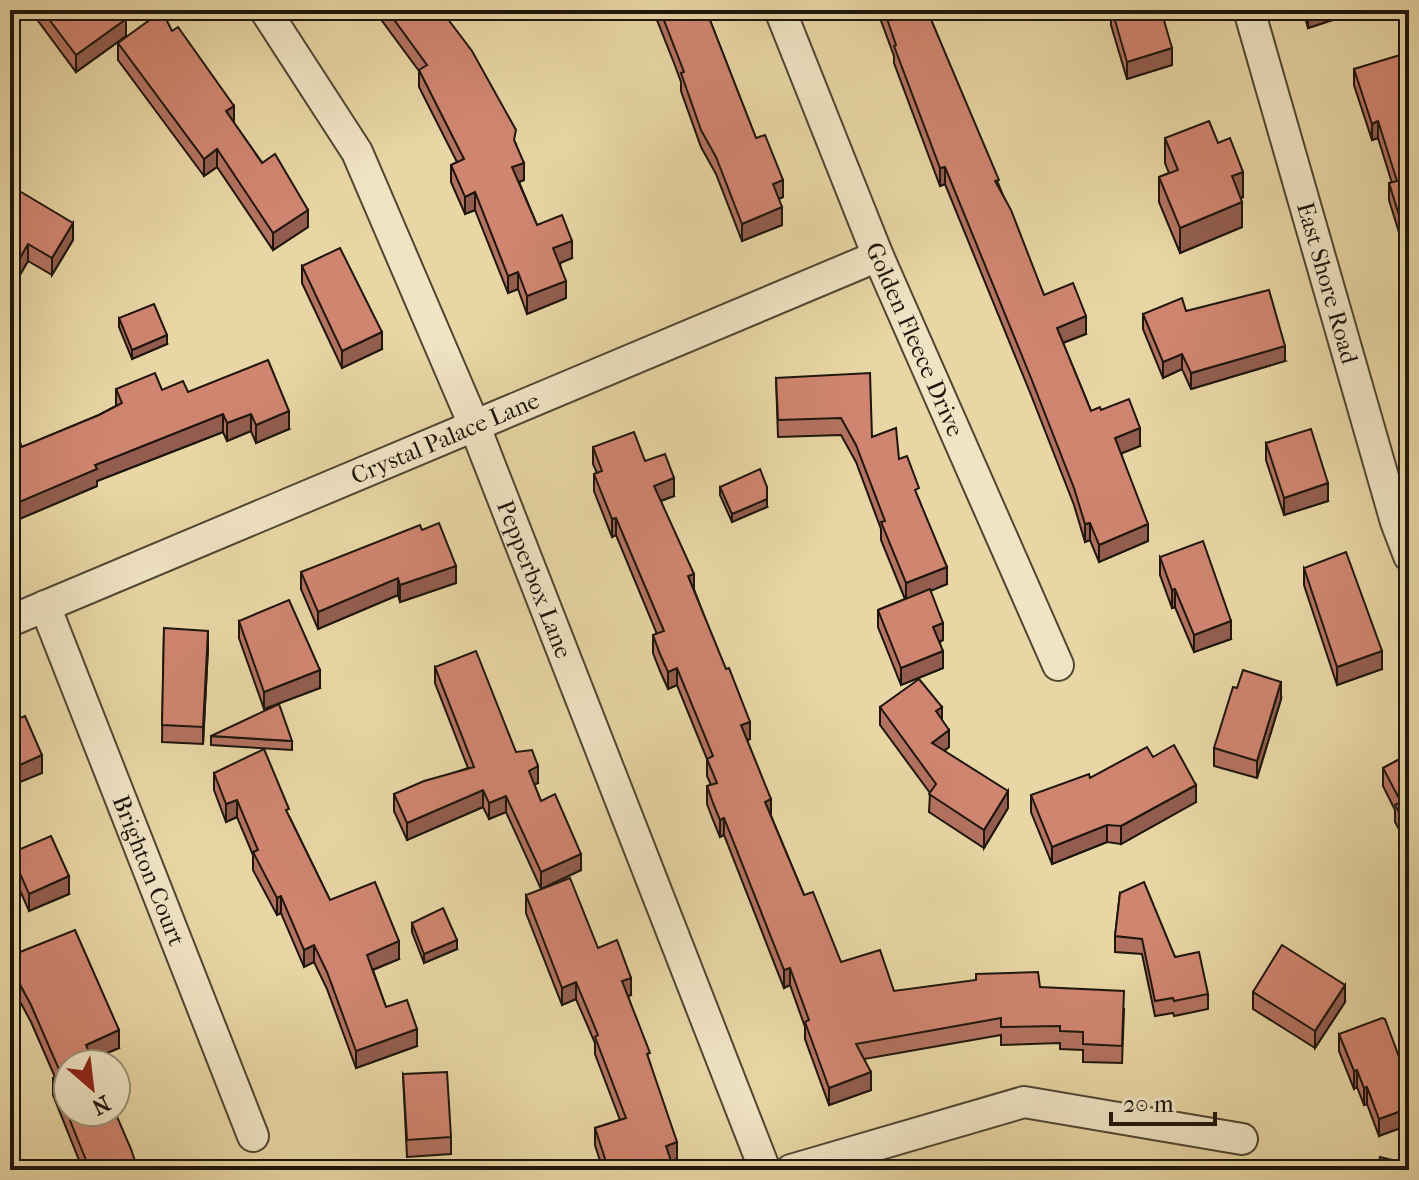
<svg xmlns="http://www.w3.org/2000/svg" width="1419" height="1180" viewBox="0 0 1419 1180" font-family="'IM FELL French Canon',serif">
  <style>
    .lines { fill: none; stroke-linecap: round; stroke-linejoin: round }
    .minor-casing { stroke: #504632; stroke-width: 34 }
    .minor { stroke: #f0e4c4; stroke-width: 30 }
    .wall { fill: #b37260; stroke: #1e160c; stroke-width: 2 }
    .shaded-wall { fill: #925d4e; stroke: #1e160c; stroke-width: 2 }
    .building { fill: #d08570; stroke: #1e160c; stroke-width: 2 }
    .labels { text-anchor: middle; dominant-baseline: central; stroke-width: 7; stroke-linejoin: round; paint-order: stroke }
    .street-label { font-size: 24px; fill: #1e160c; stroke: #f0e4c4 }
  </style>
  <rect width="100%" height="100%" fill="#e8d6a4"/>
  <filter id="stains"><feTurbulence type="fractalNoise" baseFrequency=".0025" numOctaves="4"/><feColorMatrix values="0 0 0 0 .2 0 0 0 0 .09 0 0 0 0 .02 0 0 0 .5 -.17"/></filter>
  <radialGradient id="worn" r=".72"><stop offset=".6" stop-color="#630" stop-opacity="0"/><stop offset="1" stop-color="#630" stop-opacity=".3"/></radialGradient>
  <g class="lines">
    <g class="minor-casing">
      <g id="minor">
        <path id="s1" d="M265 10 357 152 475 427 765 1170"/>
        <path id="s2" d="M780 10 878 256 1058 665"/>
        <path id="s3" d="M1249 10 1396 522 1409 556"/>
        <path id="s4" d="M45 606 253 1136"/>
        <path id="s5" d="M10 621 878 256"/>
        <polyline points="791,1170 1024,1102 1242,1139"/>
      </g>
    </g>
    <use href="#minor" class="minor"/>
  </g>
  <g class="wall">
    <polygon points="30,10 119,10 126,36 76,72"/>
    <polygon points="374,10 441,10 516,144 524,180 519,182 537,225 572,258 560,263 566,298 527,314 518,289 508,293 475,210 465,214 451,182 451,165 457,162 419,87 419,71"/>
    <polygon points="653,10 706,10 756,138 783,197 779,199 782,225 742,241 716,174 701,147 681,91 681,82 674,63"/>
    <polygon points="877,10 927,10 1044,295 1086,334 1063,343 1091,411 1101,410 1140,446 1121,453 1148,541 1099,562 1090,540 1085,542 1074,505 1031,395 945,184 940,186 894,63 894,56"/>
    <polygon points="1111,10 1161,10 1172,65 1127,79 1111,25"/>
    <polygon points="1303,10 1363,10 1308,28"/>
    <polygon points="172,31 234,123 308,227 273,250 217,167 204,176 118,60 118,43"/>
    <polygon points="1354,69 1409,84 1409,254 1406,255 1389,200 1389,183 1392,183 1378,138 1372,140 1354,85"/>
    <polygon points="1165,138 1218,143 1243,197 1241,198 1242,227 1180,253 1159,202 1159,177 1169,173 1165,163"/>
    <polygon points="10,187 73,240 52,275 28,261 10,292"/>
    <polygon points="302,266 382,349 342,368 302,283"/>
    <polygon points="1143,314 1285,361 1191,389 1182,369 1163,378 1143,329"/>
    <polygon points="119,318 167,344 132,359 119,327"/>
    <polygon points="776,378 872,437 899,459 919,500 947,584 930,591 943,640 940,642 943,668 901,685 878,627 878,610 905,599 881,540 881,529 856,462 841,435 778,437"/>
    <polygon points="116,389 162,390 188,392 289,429 256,443 251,431 227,441 223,432 97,481 97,486 10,523 10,446 22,447 99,415 116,406"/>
    <polygon points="1266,443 1328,501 1284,515 1266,460"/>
    <polygon points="593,447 645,461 674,496 661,501 750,739 747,740 771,816 804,895 841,962 894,991 1040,987 1124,1009 1122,1063 1083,1062 1083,1050 1060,1049 1060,1043 1001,1045 1001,1035 864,1059 871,1090 829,1105 805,1039 805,1027 790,985 784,988 724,835 720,837 713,820 707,804 707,786 711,785 707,776 707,759 677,685 668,689 660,671 653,653 653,635 657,634 616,535 612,537 594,491 594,474 597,473 593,464"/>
    <polygon points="720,487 767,507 732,522 720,495"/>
    <polygon points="422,530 456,583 400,602 398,595 318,629 301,589 301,572"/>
    <polygon points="1160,557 1231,639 1194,652 1175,607 1172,608 1160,575"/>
    <polygon points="1304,568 1382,669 1337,685 1304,585"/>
    <polygon points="239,621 320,688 264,709 239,638"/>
    <polygon points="164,628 208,648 203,744 162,742"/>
    <polygon points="435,667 516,752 538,783 534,784 541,801 581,870 541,889 506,812 489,819 483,807 407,840 394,811 394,794 468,768 435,683"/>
    <polygon points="1281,699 1257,778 1214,766 1214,748"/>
    <polygon points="880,707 942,720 949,747 944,751 1008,808 984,848 929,812 930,793 880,725"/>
    <polygon points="211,736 292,741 292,750 211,745"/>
    <polygon points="1409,754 1409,847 1395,822 1395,810 1383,786 1383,768"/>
    <polygon points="1153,757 1196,802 1121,844 1107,842 1052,864 1031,812 1031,795 1090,778"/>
    <polygon points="214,773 289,816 330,900 399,959 373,970 386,1007 417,1046 356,1068 327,989 314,962 304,967 281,913 277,915 253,870 253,855 237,817 226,822 214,790"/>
    <polygon points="11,853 69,894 29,911 11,870"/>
    <polygon points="1120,893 1208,994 1208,1009 1174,1016 1173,1013 1155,1016 1142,954 1115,952 1115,936"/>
    <polygon points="526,895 598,948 631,995 628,996 650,1063 677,1159 671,1161 674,1170 603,1170 595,1145 595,1128 620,1120 595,1054 595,1043 576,999 562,1005 526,913"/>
    <polygon points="412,923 457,949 424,963 412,932"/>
    <polygon points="10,956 119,1048 92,1059 138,1170 83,1170 53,1095 53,1078 55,1077 31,1022 10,983"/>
    <polygon points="1253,992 1345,1002 1315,1048 1253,1009"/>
    <polygon points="1339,1034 1409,1084 1379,1136 1367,1104 1364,1105 1357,1087 1354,1089 1339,1051"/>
    <polygon points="403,1074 451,1137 451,1154 407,1157"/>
  </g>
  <g class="shaded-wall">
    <polygon points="1313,10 1363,10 1308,28 1308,12"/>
    <polygon points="126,19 126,36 76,72 76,55"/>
    <polygon points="1172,48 1172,65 1127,79 1127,62"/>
    <polygon points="234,106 234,123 226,111"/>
    <polygon points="1378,121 1378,138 1372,140 1372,124"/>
    <polygon points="217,149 217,167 204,176 204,159"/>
    <polygon points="524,163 524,180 512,185 512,167"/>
    <polygon points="945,167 945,184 940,186 940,168"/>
    <polygon points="1243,172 1243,197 1232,201 1232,176"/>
    <polygon points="783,180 783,197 773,201 773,184"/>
    <polygon points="475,192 475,210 465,214 465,197"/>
    <polygon points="1242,202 1242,227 1180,253 1180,228"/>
    <polygon points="782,207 782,225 742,241 742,224"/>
    <polygon points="308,210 308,227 273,250 273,233"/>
    <polygon points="73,223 73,240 52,275 52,258"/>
    <polygon points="1409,237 1409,254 1406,255 1406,238"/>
    <polygon points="572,241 572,258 553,266 553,248"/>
    <polygon points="28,244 28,261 10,292 10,275"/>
    <polygon points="518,272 518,289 508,293 508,276"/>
    <polygon points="566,281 566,298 527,314 527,296"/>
    <polygon points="1086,316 1086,334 1057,345 1057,328"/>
    <polygon points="382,332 382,349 342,368 342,351"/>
    <polygon points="167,335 167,344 132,359 132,350"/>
    <polygon points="1285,346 1285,361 1191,389 1191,373"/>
    <polygon points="1182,354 1182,369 1163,378 1163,362"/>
    <polygon points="289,411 289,429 256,443 256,425"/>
    <polygon points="223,414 223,432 97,481 97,486 10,523 10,506 95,465"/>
    <polygon points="251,414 251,431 227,441 227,423"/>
    <polygon points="1140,428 1140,446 1115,456 1115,438"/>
    <polygon points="674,478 674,496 654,503 654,486"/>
    <polygon points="1328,483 1328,501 1284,515 1284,498"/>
    <polygon points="767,499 767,507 732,522 732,514"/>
    <polygon points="616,518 616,535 612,537 612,519"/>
    <polygon points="1090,523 1090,540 1085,542 1085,524"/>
    <polygon points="1148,524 1148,541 1099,562 1099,545"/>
    <polygon points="456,566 456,583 400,602 400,585"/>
    <polygon points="947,567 947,584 906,601 906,583"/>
    <polygon points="694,574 694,591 688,576"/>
    <polygon points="398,578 398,595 318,629 318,612"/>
    <polygon points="1175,589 1175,607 1172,608 1172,590"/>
    <polygon points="1231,621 1231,639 1194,652 1194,635"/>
    <polygon points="943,623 943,640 933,644 933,627"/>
    <polygon points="208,631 208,648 203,744 203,727"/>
    <polygon points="943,651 943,668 901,685 901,668"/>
    <polygon points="1382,651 1382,669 1337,685 1337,667"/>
    <polygon points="677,668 677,685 668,689 668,672"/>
    <polygon points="320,670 320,688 264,709 264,692"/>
    <polygon points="1281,682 1281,699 1257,778 1257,761"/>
    <polygon points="942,707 942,725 936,711"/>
    <polygon points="750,722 750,739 741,743 741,725"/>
    <polygon points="949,730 949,747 932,760 932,743"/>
    <polygon points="42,755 42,773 13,785 13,768"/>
    <polygon points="538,766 538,783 529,787 529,771"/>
    <polygon points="1196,785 1196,802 1121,844 1121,826"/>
    <polygon points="20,786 20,803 10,807 10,790"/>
    <polygon points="483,790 483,807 407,840 407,823"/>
    <polygon points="1008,791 1008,808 984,848 984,830"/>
    <polygon points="506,796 506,812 489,819 489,803"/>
    <polygon points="771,799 771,816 765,802"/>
    <polygon points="237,800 237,817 226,822 226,804"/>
    <polygon points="724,818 724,835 720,837 720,820"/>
    <polygon points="1107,825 1107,842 1052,864 1052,847"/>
    <polygon points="581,854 581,870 541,889 541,872"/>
    <polygon points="69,876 69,894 29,911 29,894"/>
    <polygon points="281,896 281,913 277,915 277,898"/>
    <polygon points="457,940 457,949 424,963 424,954"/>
    <polygon points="399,941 399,959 367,972 367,955"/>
    <polygon points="314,945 314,962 304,967 304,950"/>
    <polygon points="790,968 790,985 784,988 784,970"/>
    <polygon points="631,978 631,995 622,999 622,981"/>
    <polygon points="576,982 576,999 562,1005 562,988"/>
    <polygon points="1345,985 1345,1002 1315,1048 1315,1031"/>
    <polygon points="417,1029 417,1046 356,1068 356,1051"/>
    <polygon points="119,1030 119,1048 86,1062 86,1045"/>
    <polygon points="1357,1070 1357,1087 1354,1089 1354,1071"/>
    <polygon points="871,1072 871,1090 829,1105 829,1088"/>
    <polygon points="1367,1087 1367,1104 1364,1105 1364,1088"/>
    <polygon points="1409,1108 1409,1125 1379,1136 1379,1119"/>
    <polygon points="677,1142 677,1159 666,1163 666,1146"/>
    <polygon points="625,1162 625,1170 608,1170 608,1168"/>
  </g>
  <g class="building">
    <polygon points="42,10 119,10 126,19 76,55"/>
    <polygon points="387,10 441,10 472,51 516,130 514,140 524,163 512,167 537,225 562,215 572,241 553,248 566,281 527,296 518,272 508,276 475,192 465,197 451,165 464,159 419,70 427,65"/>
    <polygon points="660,10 706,10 756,138 765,135 783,180 773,184 782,207 742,224 716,157 701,130 681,73 684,72"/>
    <polygon points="884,10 927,10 999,180 995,181 1011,210 1044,295 1073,283 1086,316 1057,328 1091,411 1100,407 1101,410 1129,399 1140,428 1115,438 1148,524 1099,545 1090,523 1085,524 1074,488 1031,378 945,167 940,168 894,46 896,45"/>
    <polygon points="1112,10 1161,10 1172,48 1127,62"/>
    <polygon points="162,11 172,31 178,27 234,106 226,111 262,163 275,154 308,210 273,233 217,149 204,159 118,43"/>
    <polygon points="1400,55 1409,84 1409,237 1406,238 1389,183 1397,181 1378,121 1372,124 1354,69"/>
    <polygon points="1209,121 1218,143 1230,138 1243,172 1232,176 1242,202 1180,228 1159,177 1178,170 1165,138"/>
    <polygon points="11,186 73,223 52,258 28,244 10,275"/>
    <polygon points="340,248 382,332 342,351 302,266"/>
    <polygon points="1269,290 1285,346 1191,373 1182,354 1163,362 1143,314 1182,298 1186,311"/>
    <polygon points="154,304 167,335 132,350 119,318"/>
    <polygon points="268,360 289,411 256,425 251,414 227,423 223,414 95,465 97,469 10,506 10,446 20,442 22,447 99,415 122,403 116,389 155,373 162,390 183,381 188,392"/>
    <polygon points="870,373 872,437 896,428 899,459 907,456 919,488 915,490 947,567 906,583 881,522 885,521 856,445 841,418 778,420 776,378"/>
    <polygon points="1311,429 1328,483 1284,498 1266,443"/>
    <polygon points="634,432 645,461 665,454 674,478 654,486 694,574 688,576 726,669 729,668 750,722 741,725 771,799 765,802 804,895 813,892 841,962 880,950 894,991 976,980 976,974 1038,972 1040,987 1124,991 1122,1046 1083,1044 1083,1032 1060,1031 1060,1026 1001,1027 1001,1018 856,1044 871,1072 829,1088 805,1022 809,1020 790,968 784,970 724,818 720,820 713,803 707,786 717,783 707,759 713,756 677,668 668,672 660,654 653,635 664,631 616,518 612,519 594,474 602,471 593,447"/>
    <polygon points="760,469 767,487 767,499 732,514 720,487"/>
    <polygon points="439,523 456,566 400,585 398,578 318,612 301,572 420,525 422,530"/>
    <polygon points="1203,541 1231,621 1194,635 1175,589 1172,590 1160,557"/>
    <polygon points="1346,552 1382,651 1337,667 1304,568"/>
    <polygon points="930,589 943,623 933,627 943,651 901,668 878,610"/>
    <polygon points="289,600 320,670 264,692 239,621"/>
    <polygon points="164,628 208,631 203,727 162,725"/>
    <polygon points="476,651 516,752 532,750 538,766 529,771 541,801 555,794 581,854 541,872 506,796 489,803 483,790 407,823 394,794 424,781 474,767 435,667"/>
    <polygon points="1243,670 1281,682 1257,761 1214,748 1233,687 1237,688"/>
    <polygon points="919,679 942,707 936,711 949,730 932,743 1008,791 984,830 929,794 936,784 880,707"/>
    <polygon points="279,704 292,741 211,736"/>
    <polygon points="25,716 42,755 13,768 20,786 10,790 10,722"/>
    <polygon points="1174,745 1196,785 1121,826 1107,825 1052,847 1031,795 1089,774 1090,778 1147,747 1153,757"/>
    <polygon points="264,749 289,809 286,810 330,900 375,882 399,941 367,955 386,1007 407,1000 417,1029 356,1051 327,972 314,945 304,950 281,896 277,898 253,852 258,850 237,800 226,804 214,773"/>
    <polygon points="1409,754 1409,830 1395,805 1401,802 1383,768"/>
    <polygon points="51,836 69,876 29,894 11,853"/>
    <polygon points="570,878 598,948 617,940 631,978 622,981 650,1053 647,1054 677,1142 666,1146 674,1170 627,1170 625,1162 608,1168 595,1128 626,1118 595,1037 598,1035 576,982 562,988 526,895"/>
    <polygon points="1144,882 1175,957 1199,952 1208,994 1174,1001 1173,998 1155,1001 1142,939 1115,936 1120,893"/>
    <polygon points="443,908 457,940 424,954 412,923"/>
    <polygon points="75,930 119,1030 86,1045 94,1064 68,1064 68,1112 115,1112 131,1149 138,1170 90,1170 53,1078 61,1074 31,1005 10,966 10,956"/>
    <polygon points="1282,945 1345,985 1315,1031 1253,992"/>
    <polygon points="1382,1018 1385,1019 1409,1084 1409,1108 1379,1119 1367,1087 1364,1088 1357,1070 1354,1071 1339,1034"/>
    <polygon points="447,1072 451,1137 407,1140 403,1074"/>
    <polygon points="1380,1157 1409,1164 1409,1170 1377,1170"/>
  </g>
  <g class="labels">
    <g class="street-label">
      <text stroke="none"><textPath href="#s3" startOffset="284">East Shore Road</textPath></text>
      <text stroke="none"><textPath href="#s2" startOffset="356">Golden Fleece Drive</textPath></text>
      <text stroke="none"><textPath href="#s5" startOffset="472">Crystal Palace Lane</textPath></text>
      <text stroke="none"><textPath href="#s1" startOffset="632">Pepperbox Lane</textPath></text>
      <text stroke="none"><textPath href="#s4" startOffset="284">Brighton Court</textPath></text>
    </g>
  </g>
  <rect width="1419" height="1180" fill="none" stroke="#e8d6a4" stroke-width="40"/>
  <rect x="12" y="12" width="1395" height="1156" fill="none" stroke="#1e160c" stroke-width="4"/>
  <rect x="20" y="20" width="1379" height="1140" fill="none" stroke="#1e160c" stroke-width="2"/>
  <g transform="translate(92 1088) rotate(152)"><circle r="38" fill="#f0e4c4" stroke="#9c927a" stroke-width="2"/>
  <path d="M0-6L14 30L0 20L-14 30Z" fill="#8f2418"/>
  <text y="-12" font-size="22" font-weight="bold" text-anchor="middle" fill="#1e160c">N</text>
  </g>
  <path d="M1111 1112v12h104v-12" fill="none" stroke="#1e160c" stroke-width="4"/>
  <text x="1123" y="1112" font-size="24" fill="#1e160c" stroke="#f0e4c4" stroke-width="6" paint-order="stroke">20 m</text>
  <rect width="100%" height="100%" filter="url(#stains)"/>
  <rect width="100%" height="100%" fill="url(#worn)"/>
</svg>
